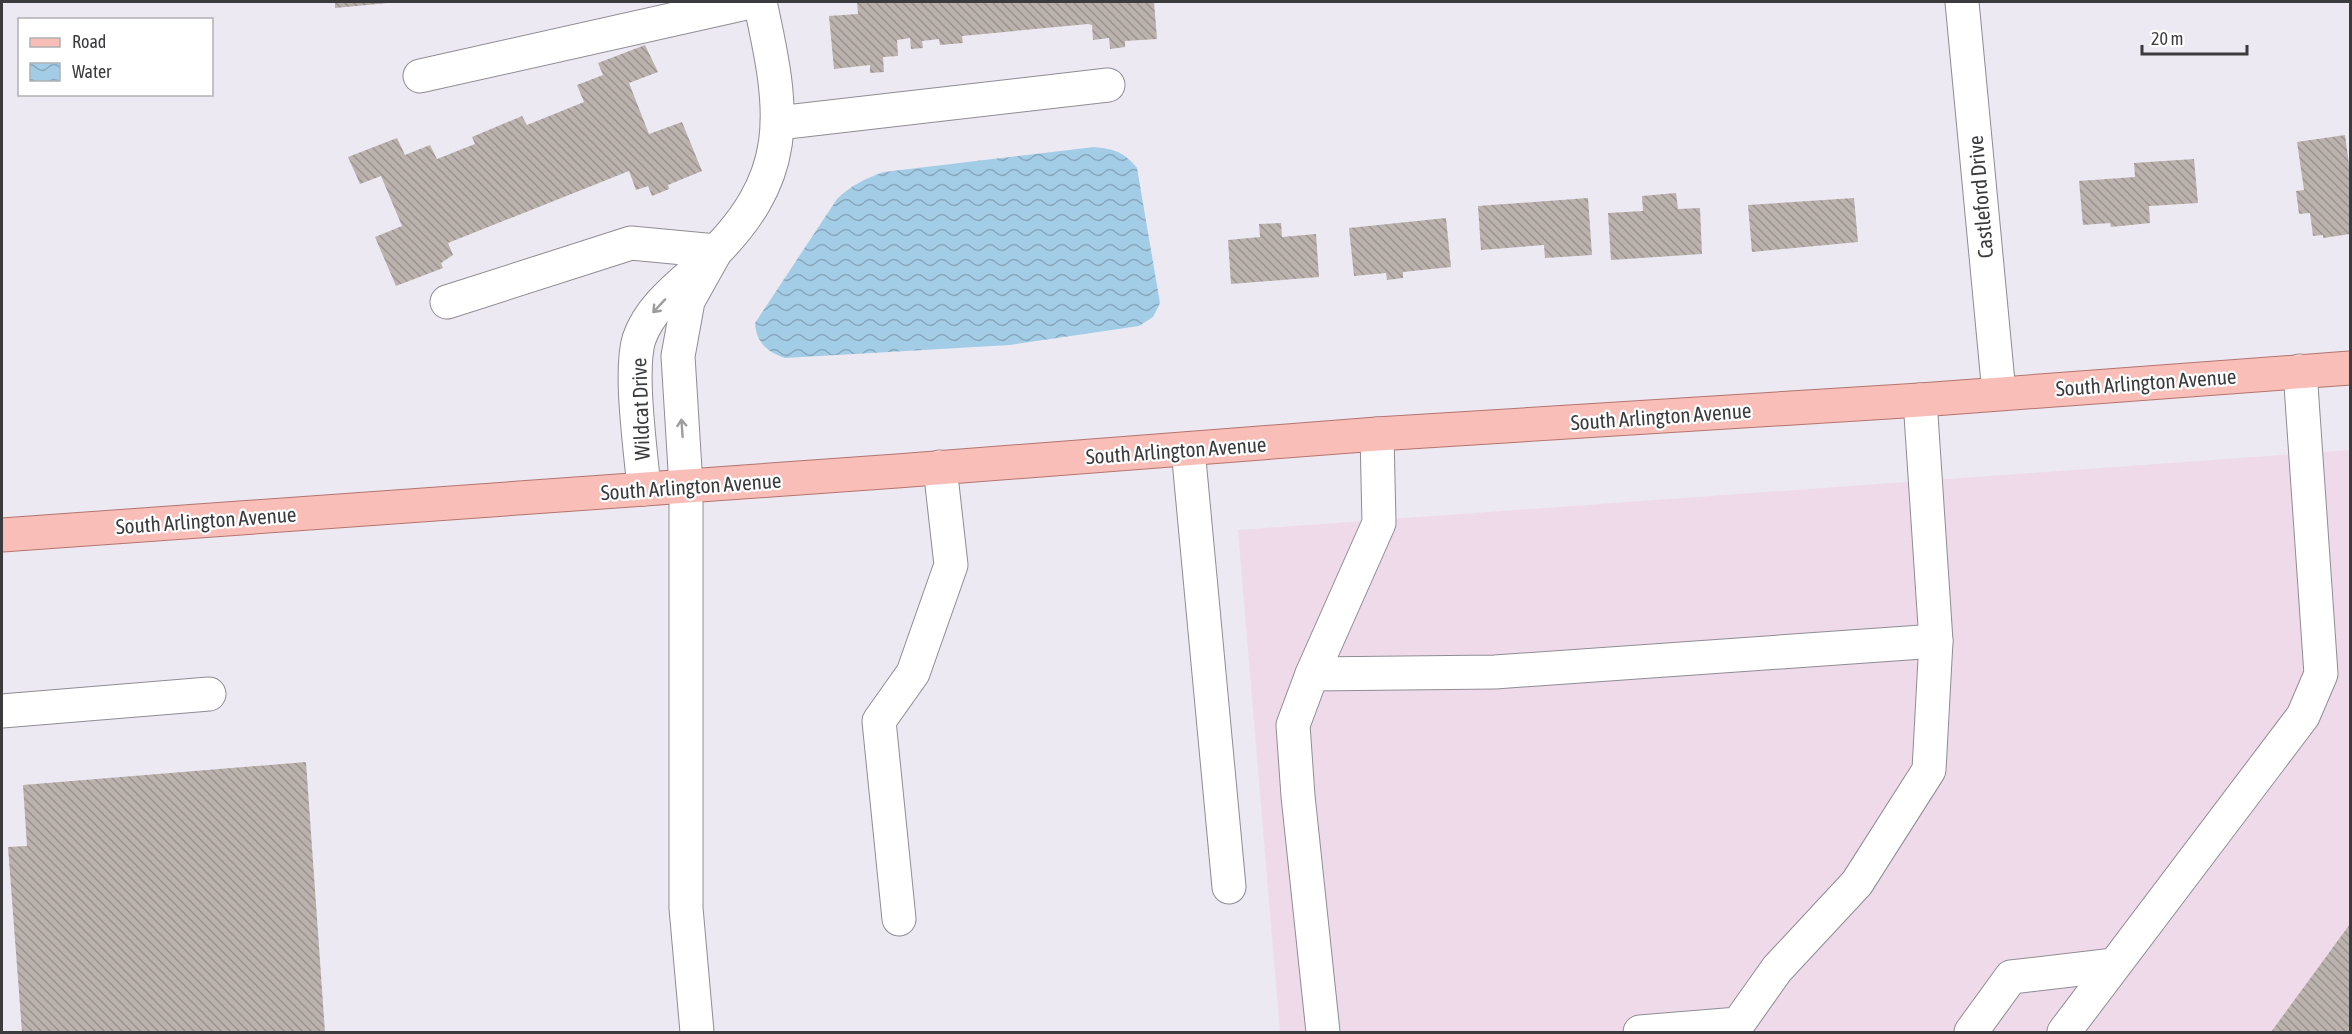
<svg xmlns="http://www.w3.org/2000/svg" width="2352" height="1034" viewBox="0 0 2352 1034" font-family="'Asap Condensed',sans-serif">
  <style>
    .industrial { fill: #efdae9 }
    .water { fill: url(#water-waves) }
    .building { fill: url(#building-back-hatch) }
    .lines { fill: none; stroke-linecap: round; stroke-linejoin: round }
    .minor-casing { stroke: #8f8c94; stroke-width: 35 }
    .major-casing { stroke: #b4746e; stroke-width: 35 }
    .minor { stroke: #fff; stroke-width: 33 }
    .major { stroke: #f9beb8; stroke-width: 33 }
    .oneway { stroke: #9d9c9e }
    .labels { text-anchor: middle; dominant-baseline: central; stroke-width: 4.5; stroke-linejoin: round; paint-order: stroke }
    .street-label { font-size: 21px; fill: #3b3a3d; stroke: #fff }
  </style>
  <defs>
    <pattern id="water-waves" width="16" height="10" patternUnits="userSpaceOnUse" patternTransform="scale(1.5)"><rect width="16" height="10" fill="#a3cde6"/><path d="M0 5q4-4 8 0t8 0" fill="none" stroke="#86a7bc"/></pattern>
    <pattern id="building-back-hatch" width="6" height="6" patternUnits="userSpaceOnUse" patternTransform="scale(1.5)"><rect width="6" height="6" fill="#bbb2ae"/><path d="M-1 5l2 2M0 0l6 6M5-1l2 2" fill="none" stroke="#99928f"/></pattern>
  </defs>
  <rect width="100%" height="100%" fill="#ece9f2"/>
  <polygon class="industrial" points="2350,450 2350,1032 1280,1032 1238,530"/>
  <path class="water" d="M1094 147C1114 149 1124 152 1137 168L1160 303 1153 317 1139 326 1010 345 785 358C767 352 756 342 755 323L837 199C850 186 866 178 884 172Z"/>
  <g class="building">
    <polygon points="335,2 388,2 388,3 335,8"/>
    <polygon points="857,2 1154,2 1157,39 1125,41 1125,47 1110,49 1109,38 1093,40 1092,25 1088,24 962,36 963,43 940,45 939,39 922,41 923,48 911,49 910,38 897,40 898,56 883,57 884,72 870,73 870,65 834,69 829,16 858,14"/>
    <polygon points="645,45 658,72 629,83 649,134 682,122 702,171 668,185 669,189 652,196 648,186 636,190 629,171 448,243 453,255 441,263 443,268 396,286 375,237 402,226 381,176 360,184 348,157 397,138 405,155 430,145 437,159 475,144 472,137 522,116 527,125 584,102 577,85 603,75 598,63"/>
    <polygon points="2345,135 2350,171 2350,234 2323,238 2323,235 2313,236 2310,213 2299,214 2296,191 2304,190 2297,142"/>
    <polygon points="2194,159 2198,203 2149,206 2150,223 2111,227 2110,223 2083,225 2079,181 2135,177 2134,163"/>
    <polygon points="1676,193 1678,209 1700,208 1702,254 1611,260 1608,213 1643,211 1642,196"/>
    <polygon points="1588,198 1592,255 1545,258 1544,245 1481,250 1478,206"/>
    <polygon points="1854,198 1858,242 1752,252 1748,205"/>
    <polygon points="1446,218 1451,267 1403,272 1403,278 1387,280 1386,273 1354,276 1349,228"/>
    <polygon points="1281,223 1282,237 1316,234 1319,277 1231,284 1228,240 1260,237 1259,224"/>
    <polygon points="306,762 325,1032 22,1032 8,847 27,846 23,785"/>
    <polygon points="2350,924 2350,1032 2271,1032"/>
  </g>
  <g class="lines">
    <g class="minor-casing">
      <g id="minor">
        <polyline points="1962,2 1999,393"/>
        <polyline points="420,76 751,2"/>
        <polyline points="778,123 1108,85"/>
        <polyline points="447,302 631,243 716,251"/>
        <polyline points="1188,449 1229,887"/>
        <path d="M644 489C641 452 629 372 639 339 650 307 679 286 703 264 795 178 785 115 760 2"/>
        <polyline points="1312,674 1379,523 1377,434"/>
        <polyline points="2,711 209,694"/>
        <polyline points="899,919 879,721 913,673 951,565 940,467"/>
        <polyline points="697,1032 686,908 686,486 678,356 688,301 716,251"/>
        <polyline points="1323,1032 1298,796 1293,725 1312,674 1495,672 1936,641"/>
        <polyline points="1640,1032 1738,1024 1777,969 1857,883 1929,770 1936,641 1920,400"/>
        <polyline points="1971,1032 2011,977 2114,965"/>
        <polyline points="2064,1032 2303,716 2321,674 2300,371"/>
      </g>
    </g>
    <g class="major-casing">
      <polyline id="major" points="2,535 897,471 1377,434 1920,400 2350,368"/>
    </g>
    <use href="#minor" class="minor"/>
    <use href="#major" class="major"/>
  </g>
  <defs><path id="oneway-shaft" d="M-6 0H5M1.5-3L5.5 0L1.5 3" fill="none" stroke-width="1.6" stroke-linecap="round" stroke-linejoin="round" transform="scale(1.5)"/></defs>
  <g class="oneway">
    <use href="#oneway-shaft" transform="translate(659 306) rotate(133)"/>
    <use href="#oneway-shaft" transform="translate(682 428) rotate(-94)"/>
  </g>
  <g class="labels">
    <g class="street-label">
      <text transform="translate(1980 197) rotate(-95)">Castleford Drive</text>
      <text transform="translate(2146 382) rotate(-4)">South Arlington Avenue</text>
      <text transform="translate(640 409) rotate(-92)">Wildcat Drive</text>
      <text transform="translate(1661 416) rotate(-4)">South Arlington Avenue</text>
      <text transform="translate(1176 450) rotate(-4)">South Arlington Avenue</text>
      <text transform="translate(691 486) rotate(-4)">South Arlington Avenue</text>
      <text transform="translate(206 520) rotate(-4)">South Arlington Avenue</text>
    </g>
  </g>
  <rect width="2352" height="1034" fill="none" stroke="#3b3a3d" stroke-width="6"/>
  <rect x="18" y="18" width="195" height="78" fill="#ffffff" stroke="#b1b0b1" stroke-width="1.5"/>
  <rect x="30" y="38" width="30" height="9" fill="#f9beb8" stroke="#b1b0b1" stroke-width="1.5"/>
  <text x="72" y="48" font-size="18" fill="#3b3a3d">Road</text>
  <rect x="30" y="63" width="30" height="18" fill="url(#water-waves)" stroke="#b1b0b1" stroke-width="1.5"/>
  <text x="72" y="78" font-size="18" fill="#3b3a3d">Water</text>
  <path d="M2142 45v9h105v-9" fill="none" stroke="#3b3a3d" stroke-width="3"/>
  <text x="2151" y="45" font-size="18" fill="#3b3a3d" stroke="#ffffff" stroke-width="4.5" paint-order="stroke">20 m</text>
</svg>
